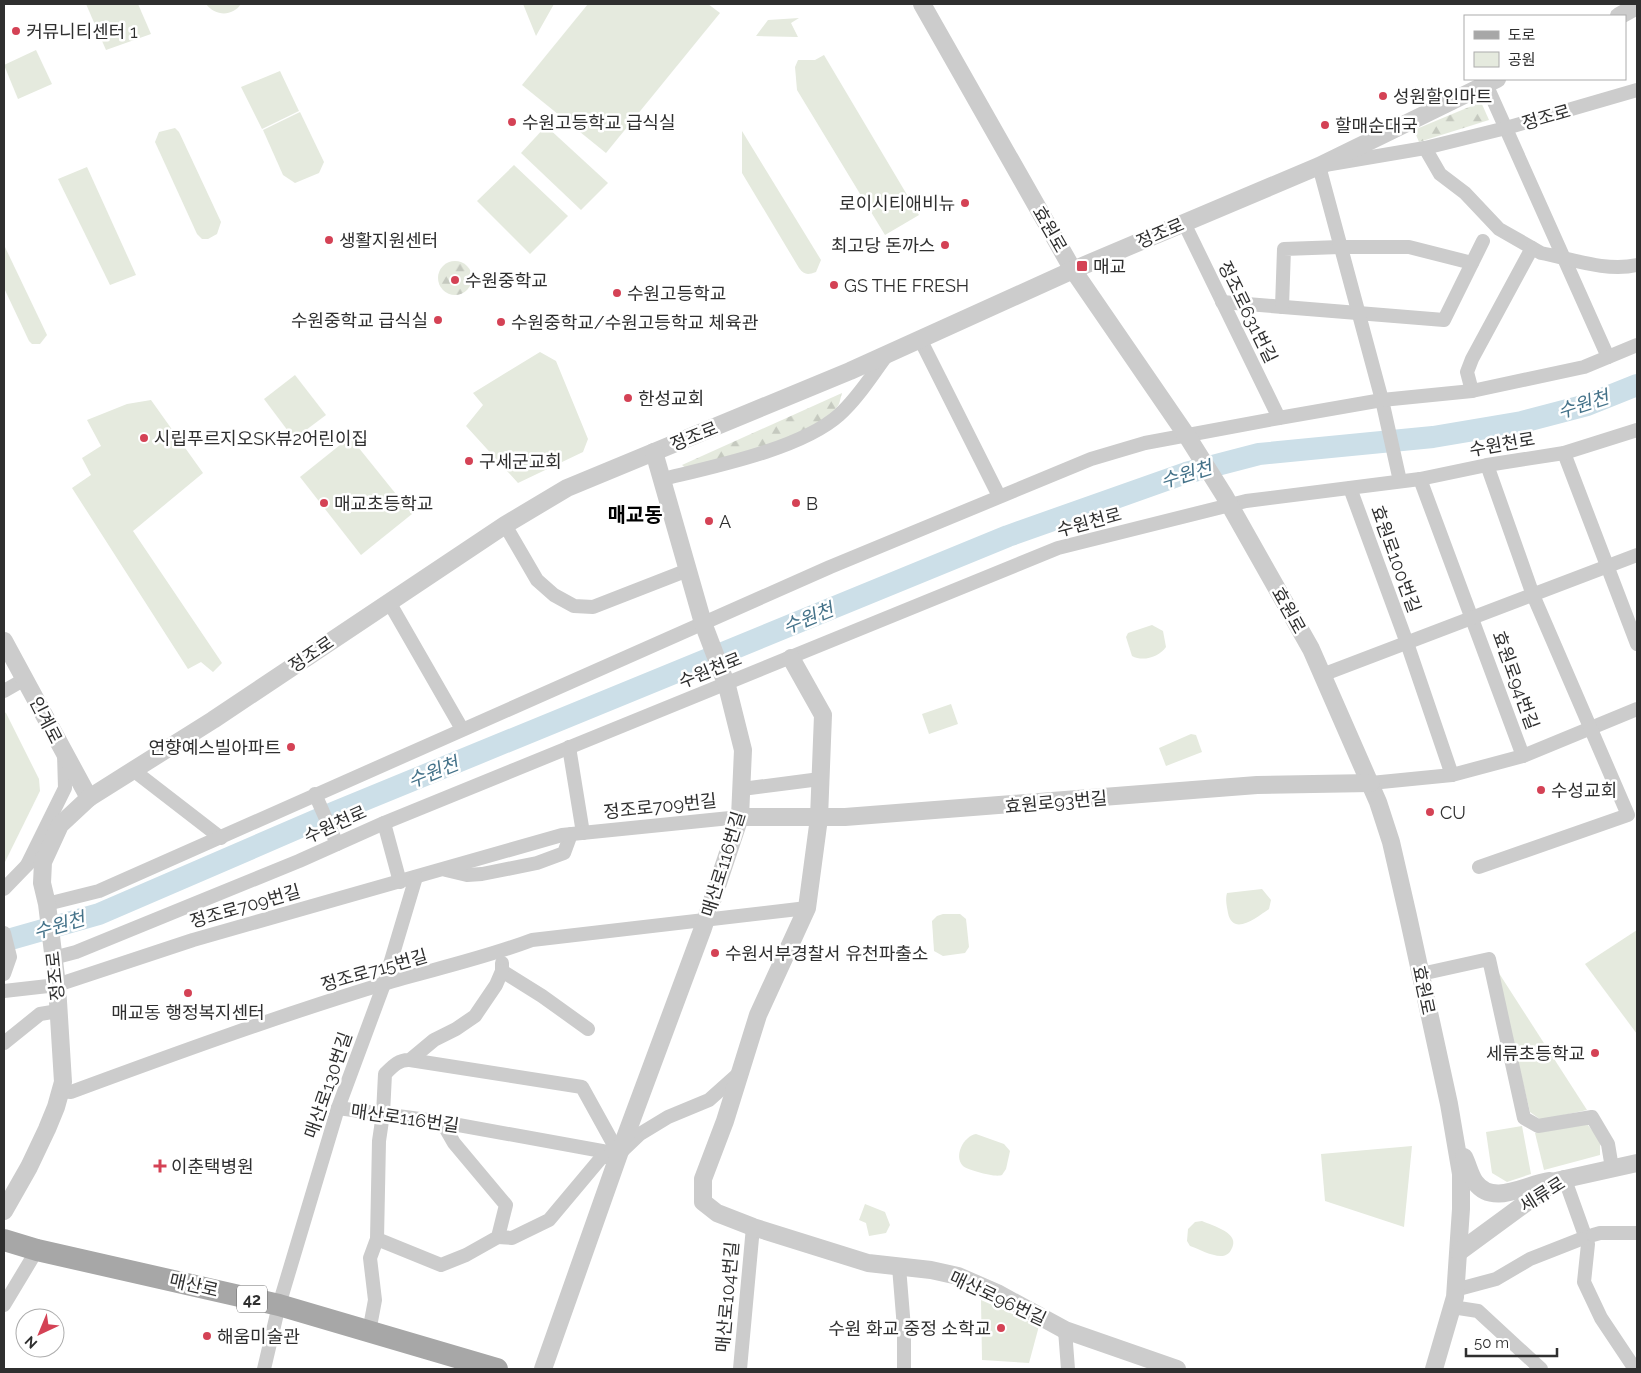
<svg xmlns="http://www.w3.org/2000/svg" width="1641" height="1373" viewBox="0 0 1641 1373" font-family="Raleway,'Noto Sans KR',sans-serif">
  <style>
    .green { fill: #e5eade }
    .forest { fill: url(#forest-firs) }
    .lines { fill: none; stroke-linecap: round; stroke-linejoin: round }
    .river { stroke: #ccdfe8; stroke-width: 22 }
    .minor { stroke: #ccc; stroke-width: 14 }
    .tertiary { stroke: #ccc; stroke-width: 18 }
    .primary { stroke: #a7a7a7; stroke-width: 22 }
    .poi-dot { fill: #d44255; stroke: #fff; stroke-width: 2 }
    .labels { text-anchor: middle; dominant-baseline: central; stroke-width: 5; stroke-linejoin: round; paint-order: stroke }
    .shield { fill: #fff; stroke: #6d6d6d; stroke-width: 1 }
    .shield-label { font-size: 16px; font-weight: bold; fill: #2f2f2f }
    .poi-label { font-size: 18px; fill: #2f2f2f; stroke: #fff; text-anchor: start }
    .street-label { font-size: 18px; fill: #2f2f2f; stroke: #fff }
    .water-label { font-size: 19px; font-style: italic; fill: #447289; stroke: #fff }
    .quarter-label { font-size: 20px; font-weight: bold; fill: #000; stroke: #fff }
  </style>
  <defs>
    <pattern id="forest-firs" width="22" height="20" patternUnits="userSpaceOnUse" patternTransform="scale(1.25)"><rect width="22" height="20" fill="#e5eade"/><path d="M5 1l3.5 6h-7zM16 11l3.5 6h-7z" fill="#c5c9bf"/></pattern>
  </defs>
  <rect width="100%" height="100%" fill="#fff"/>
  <g class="green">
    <polygon points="86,4 138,4 151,34 106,50"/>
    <path d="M206 4H241C232 17 215 16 206 4Z"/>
    <polygon points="523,4 554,4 536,36"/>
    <polygon points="588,4 708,4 720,13 606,153 522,85"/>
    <polygon points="799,18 791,23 798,37 756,36 768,20"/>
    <polygon points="36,50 52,84 18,99 4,65"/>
    <polygon points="824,55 919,215 885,235 797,90 795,67 798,60 815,60"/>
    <polygon points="280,71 299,111 262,129 241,87"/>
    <polygon points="300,112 324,162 319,173 295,183 283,175 263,130"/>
    <polygon points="546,126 608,183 581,210 521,153"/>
    <polygon points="175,128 179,132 221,222 217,234 208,239 202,239 197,234 155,142 159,132"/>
    <path d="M742 131 821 260 816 272C808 275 804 275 799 268L742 173Z"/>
    <polygon points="514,165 568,216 530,254 477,201"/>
    <polygon points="87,167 136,275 110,285 58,179"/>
    <polygon points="4,245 47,335 40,344 32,344 29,341 4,288"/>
    <polygon points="540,352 556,361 588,439 583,452 518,483 466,426 483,405 473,393"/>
    <polygon points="295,375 326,415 294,439 264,399"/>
    <polygon points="151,400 203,473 133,531 222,663 213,672 201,662 188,669 72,488 91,475 82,458 101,446 87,420 127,404"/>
    <polygon points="350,437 412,514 361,555 300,477"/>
    <path d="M1152 625 1163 631 1166 647C1159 657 1143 662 1132 656L1126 637 1128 633Z"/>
    <polygon points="951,704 958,724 929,734 922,714"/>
    <polygon points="4,712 6,713 39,779 40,791 4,864"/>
    <polygon points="1191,734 1196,735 1202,752 1166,766 1159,748"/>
    <path d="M1262 889 1271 900 1269 909C1257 917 1233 937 1228 913 1227 906 1225 900 1227 893Z"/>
    <polygon points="943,914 960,914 966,919 969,947 965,953 943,956 934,951 932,921 937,916"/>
    <polygon points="1637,930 1637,1034 1585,964"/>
    <polygon points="1495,967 1587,1110 1541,1120 1530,1112"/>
    <polygon points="1587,1124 1600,1140 1600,1155 1544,1170 1535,1133"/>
    <polygon points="1522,1126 1531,1174 1507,1182 1492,1173 1486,1132"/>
    <path d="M976 1134 1004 1144 1010 1151 1006 1169 1002 1175C995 1178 968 1170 963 1166 953 1156 964 1136 976 1134Z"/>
    <polygon points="1412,1146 1404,1227 1325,1201 1321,1154"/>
    <polygon points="865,1204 885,1212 890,1225 886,1233 869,1236 866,1223 859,1220"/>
    <path d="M1202 1221C1213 1226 1242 1233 1231 1250 1229 1254 1225 1256 1221 1256 1211 1256 1199 1249 1190 1246L1187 1241 1188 1229 1195 1222Z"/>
    <polygon points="981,1300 1039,1326 1029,1363 982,1360"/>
  </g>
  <g class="forest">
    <polygon points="1481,102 1489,120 1419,142 1414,130"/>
    <circle cx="455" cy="278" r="17"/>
    <path d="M842 393C841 396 840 401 839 404 821 435 721 459 687 469L682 465Z"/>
  </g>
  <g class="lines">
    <polyline class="river" points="4,941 99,914 335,812 1008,536 1186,473 1259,454 1433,437 1522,422 1587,405 1637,385"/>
    <g class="minor">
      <polyline points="1486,84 1608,357"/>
      <path d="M1425 148 1440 174 1465 193 1499 229 1541 253C1572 259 1606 272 1637 265"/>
      <polyline points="1184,223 1279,418"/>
      <polyline points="1222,302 1444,320 1483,241"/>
      <polyline points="1282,307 1284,249 1340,247 1409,247 1472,263"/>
      <polyline points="920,339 999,496"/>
      <polyline points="1472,391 1467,372 1472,359 1532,248"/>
      <polyline points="1564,453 1637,644"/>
      <path d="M663 479C712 467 801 449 839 415 858 398 872 375 887 355"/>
      <polyline points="1420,479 1523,756"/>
      <polyline points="1400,481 1382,400 1319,166 1425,148 1506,128 1637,90"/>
      <polyline points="1350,488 1407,643 1452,775"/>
      <polyline points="505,525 537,580 554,595 574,606 593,607 688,570"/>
      <polyline points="389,602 462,729"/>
      <polyline points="1322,675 1637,555"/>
      <polyline points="4,691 25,679"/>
      <polyline points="569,747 583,833"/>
      <polyline points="133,770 221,838"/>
      <polyline points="1371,783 1452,775 1523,756 1637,709"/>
      <polyline points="742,789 820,779"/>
      <polyline points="315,794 337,844"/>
      <polyline points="384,823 400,882"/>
      <polyline points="27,865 65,788 64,754"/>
      <polyline points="1479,867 1628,815 1533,595 1487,465"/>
      <polyline points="446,870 467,875 482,874 537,863 564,853 571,834"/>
      <polyline points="4,889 32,860"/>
      <polyline points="47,904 99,891 830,567 1091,459 1145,443 1279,418 1382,400 1472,391 1584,367 1637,345"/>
      <polyline points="4,933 10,957 4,974"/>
      <polyline points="53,958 76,952 299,861 384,823 1058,548 1246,501 1420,479 1487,465 1564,453 1637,430"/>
      <polyline points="502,963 502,971 542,996 588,1029"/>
      <polyline points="1421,974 1489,959 1524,1118 1538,1126 1592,1117 1608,1144 1612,1168"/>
      <polyline points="4,991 57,985 193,940 562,835 740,817"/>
      <polyline points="4,1043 40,1014 58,1011"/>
      <polyline points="410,1060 582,1087 619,1154"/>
      <path d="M60 1091 71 1092C174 1054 278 1016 383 984 434 969 482 959 532 940L807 908"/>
      <polyline points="338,1108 442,1122 613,1153"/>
      <polyline points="1564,1177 1588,1244 1584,1282 1601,1318 1635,1369"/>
      <polyline points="1593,1235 1600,1233 1637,1233"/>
      <polyline points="498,1237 512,1238 549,1220 601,1158 619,1154 640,1134 668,1117 709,1100 737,1075"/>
      <polyline points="377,1239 441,1265 466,1255 498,1237 506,1205 454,1143 442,1122"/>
      <polyline points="899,1267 904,1328 904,1369"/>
      <polyline points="1455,1290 1496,1279 1530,1259 1581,1239"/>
      <polyline points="4,1305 37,1250"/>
      <polyline points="1452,1307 1478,1311 1541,1369"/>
      <polyline points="1065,1330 1068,1369"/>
      <path d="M369 1332 375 1300 370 1258 377 1239 379 1141 383 1114 385 1074C392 1067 399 1059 410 1060L434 1040 456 1029 475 1016 496 985 502 971"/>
      <polyline points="264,1369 279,1305 338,1108 384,984 416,877"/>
      <polyline points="740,1369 753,1227"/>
    </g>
    <g class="tertiary">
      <polyline points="922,4 1073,270 1187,436 1224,495 1311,649 1378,802 1391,842 1408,916 1449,1104 1461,1174 1461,1209 1455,1297 1434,1369"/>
      <polyline points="1619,16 1637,6"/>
      <polyline points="4,641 89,798"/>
      <polyline points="791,658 823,715 819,818 807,908 758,1015 725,1121 703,1179 703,1202 717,1213 753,1227 868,1263 931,1270 958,1276 997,1293 1065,1330 1177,1369"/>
      <polyline points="740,817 845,817 1257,785 1371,783"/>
      <path d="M1464 1157C1468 1165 1470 1175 1475 1182 1493 1207 1526 1184 1550 1181"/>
      <polyline points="4,1211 29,1167 47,1129 56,1107 63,1082 57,985 47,904 42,883 43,862 60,825 89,798 213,720 505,525 567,488 850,371 1073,270 1319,166 1497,79"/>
      <polyline points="1459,1252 1556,1181 1637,1163"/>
      <polyline points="543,1369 619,1154 703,928 740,817 743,750 727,686 703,623 654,452"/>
    </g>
    <polyline class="primary" points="4,1240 37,1250 279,1305 497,1369"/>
  </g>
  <g class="poi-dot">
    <circle cx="16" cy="31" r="5"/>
    <circle cx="1383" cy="96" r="5"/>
    <circle cx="512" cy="122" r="5"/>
    <circle cx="1325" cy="125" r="5"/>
    <circle cx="965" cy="203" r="5"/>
    <circle cx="329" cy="240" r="5"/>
    <circle cx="945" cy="245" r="5"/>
    <rect x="1076" y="260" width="12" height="12" rx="2.5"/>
    <circle cx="455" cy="280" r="5"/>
    <circle cx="834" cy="285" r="5"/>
    <circle cx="617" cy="293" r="5"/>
    <circle cx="438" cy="320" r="5"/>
    <circle cx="501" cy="322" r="5"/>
    <circle cx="628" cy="398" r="5"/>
    <circle cx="144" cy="438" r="5"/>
    <circle cx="469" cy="461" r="5"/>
    <circle cx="324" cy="503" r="5"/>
    <circle cx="796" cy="503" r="5"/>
    <circle cx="709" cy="521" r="5"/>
    <circle cx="291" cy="747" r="5"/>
    <circle cx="1541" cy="790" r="5"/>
    <circle cx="1430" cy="812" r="5"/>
    <circle cx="715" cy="953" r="5"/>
    <circle cx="188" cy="993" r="5"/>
    <circle cx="1595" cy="1053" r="5"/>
    <path d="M157.5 1158.5h5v5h5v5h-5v5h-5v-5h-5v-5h5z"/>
    <circle cx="1001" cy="1328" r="5"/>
    <circle cx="207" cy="1336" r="5"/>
  </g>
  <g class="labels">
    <rect class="shield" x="237" y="1285.5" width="30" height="27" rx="4"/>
    <g class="shield-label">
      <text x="252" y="1299">42</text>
    </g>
    <g class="poi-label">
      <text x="26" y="31">커뮤니티센터 1</text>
      <text x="1393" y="96">성원할인마트</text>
      <text x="522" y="122">수원고등학교 급식실</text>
      <text x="1335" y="125">할매순대국</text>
      <text x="955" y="203" text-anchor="end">로이시티애비뉴</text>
      <text x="339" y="240">생활지원센터</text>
      <text x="935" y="245" text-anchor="end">최고당 돈까스</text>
      <text x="1093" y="266">매교</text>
      <text x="465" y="280">수원중학교</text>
      <text x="844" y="285">GS THE FRESH</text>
      <text x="627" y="293">수원고등학교</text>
      <text x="428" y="320" text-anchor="end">수원중학교 급식실</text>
      <text x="511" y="322">수원중학교/수원고등학교 체육관</text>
      <text x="638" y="398">한성교회</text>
      <text x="154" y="438">시립푸르지오SK뷰2어린이집</text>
      <text x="479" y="461">구세군교회</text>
      <text x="334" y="503">매교초등학교</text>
      <text x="806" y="503">B</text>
      <text x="719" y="521">A</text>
      <text x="281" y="747" text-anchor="end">연향예스빌아파트</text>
      <text x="1551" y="790">수성교회</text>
      <text x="1440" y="812">CU</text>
      <text x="725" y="953">수원서부경찰서 유천파출소</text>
      <text x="188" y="1012" text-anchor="middle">매교동 행정복지센터</text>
      <text x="1585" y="1053" text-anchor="end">세류초등학교</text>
      <text x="171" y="1166">이춘택병원</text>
      <text x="991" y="1328" text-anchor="end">수원 화교 중정 소학교</text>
      <text x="217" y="1336">해움미술관</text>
    </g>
    <g class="street-label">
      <text transform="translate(1546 117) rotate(-16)">정조로</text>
      <text transform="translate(1050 229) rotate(60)">효원로</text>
      <text transform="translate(1160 233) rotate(-23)">정조로</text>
      <text transform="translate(1248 312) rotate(64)">정조로631번길</text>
      <text transform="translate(694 436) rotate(-22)">정조로</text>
      <text transform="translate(1502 444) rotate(-10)">수원천로</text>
      <text transform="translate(1089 522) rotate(-15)">수원천로</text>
      <text transform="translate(1396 559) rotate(70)">효원로100번길</text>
      <text transform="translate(1289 610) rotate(61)">효원로</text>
      <text transform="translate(311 654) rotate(-34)">정조로</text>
      <text transform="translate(710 670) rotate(-22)">수원천로</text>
      <text transform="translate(1516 680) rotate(70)">효원로94번길</text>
      <text transform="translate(46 720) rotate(63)">인계로</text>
      <text transform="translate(1056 802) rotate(-5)">효원로93번길</text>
      <text transform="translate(660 806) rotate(-6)">정조로709번길</text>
      <text transform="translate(335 824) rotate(-24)">수원천로</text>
      <text transform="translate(723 864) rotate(-73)">매산로116번길</text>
      <text transform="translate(245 906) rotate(-16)">정조로709번길</text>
      <text transform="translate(374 970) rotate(-16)">정조로715번길</text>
      <text transform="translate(55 976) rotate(-96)">정조로</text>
      <text transform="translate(1424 990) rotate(78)">효원로</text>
      <text transform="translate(328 1085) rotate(-71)">매산로130번길</text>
      <text transform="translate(405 1118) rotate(8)">매산로116번길</text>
      <text transform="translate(1542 1194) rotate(-32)">세류로</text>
      <text transform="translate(194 1285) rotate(13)">매산로</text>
      <text transform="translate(727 1297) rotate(-85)">매산로104번길</text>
      <text transform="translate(998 1298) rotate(25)">매산로96번길</text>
    </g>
    <g class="water-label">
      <text transform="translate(1583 404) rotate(-18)">수원천</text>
      <text transform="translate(1186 474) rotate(-17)">수원천</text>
      <text transform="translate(808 618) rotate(-22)">수원천</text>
      <text transform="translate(433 772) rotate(-22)">수원천</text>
      <text transform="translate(59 925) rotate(-16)">수원천</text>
    </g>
    <g class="quarter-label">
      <text x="635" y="515">매교동</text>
    </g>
  </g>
  <rect width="1641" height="1373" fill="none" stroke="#2f2f2f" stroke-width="10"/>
  <rect x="1464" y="15" width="162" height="65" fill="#ffffff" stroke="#acacac"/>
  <rect x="1474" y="31" width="25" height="8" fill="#a7a7a7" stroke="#acacac"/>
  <text x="1508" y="40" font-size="15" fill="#2f2f2f">도로</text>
  <rect x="1474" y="52" width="25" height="15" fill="#e5eade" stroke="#acacac"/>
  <text x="1508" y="65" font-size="15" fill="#2f2f2f">공원</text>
  <g transform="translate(40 1333) rotate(224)"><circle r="24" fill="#ffffff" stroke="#acacac"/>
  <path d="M0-4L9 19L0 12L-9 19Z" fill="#d44255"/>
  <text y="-8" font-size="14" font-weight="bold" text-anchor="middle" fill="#2f2f2f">N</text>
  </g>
  <path d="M1466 1348v8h91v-8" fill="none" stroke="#2f2f2f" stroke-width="2.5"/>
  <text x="1474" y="1348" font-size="15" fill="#2f2f2f" stroke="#ffffff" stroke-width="4" paint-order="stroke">50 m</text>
</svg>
